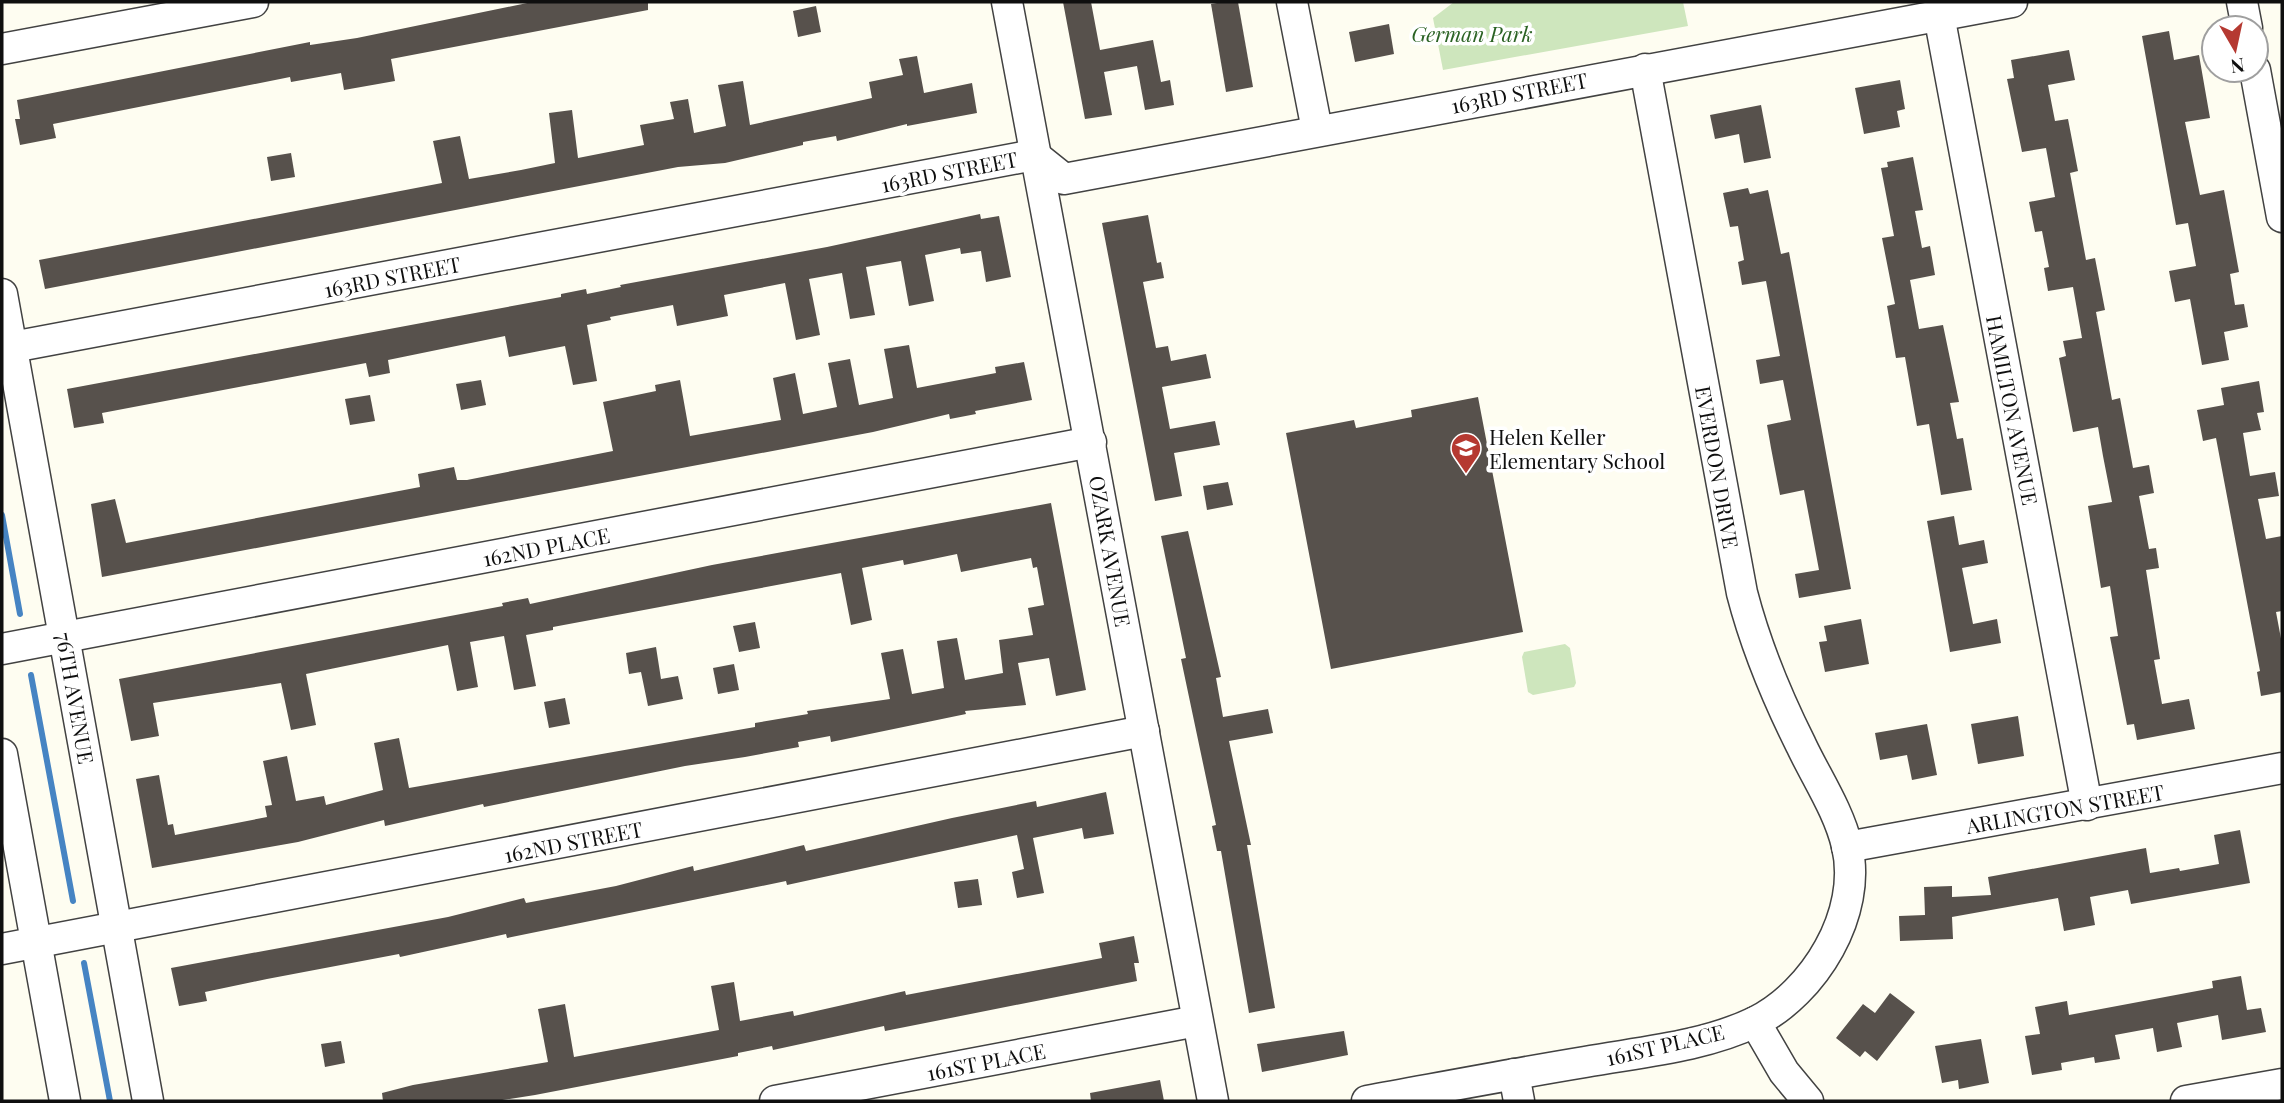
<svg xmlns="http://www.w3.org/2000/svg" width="2284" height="1103" viewBox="0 0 2284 1103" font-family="'Playfair Display',serif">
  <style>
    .green { fill: #cee6bd }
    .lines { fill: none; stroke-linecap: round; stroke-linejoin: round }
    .stream { stroke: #4684c3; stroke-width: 6 }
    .building { fill: #57514c }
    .minor-casing { stroke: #424242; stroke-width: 33 }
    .minor { stroke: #fff; stroke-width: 30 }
    .labels { text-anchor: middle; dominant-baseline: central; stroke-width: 7; stroke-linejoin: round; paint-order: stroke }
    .park-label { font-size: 21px; font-style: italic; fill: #2a6223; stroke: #fff }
    .street-label { font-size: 21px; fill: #0f0f0f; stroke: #fff }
    .poi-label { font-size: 21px; fill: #0f0f0f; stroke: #fff; text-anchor: start }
  </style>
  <rect width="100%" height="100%" fill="#fefdf1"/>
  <g class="green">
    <polygon points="1454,2 1683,2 1688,26 1443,70 1433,18"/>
    <polygon points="1565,644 1570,648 1576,683 1574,687 1533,695 1528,692 1522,657 1524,652"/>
  </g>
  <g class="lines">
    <g class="stream">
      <polyline points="2,515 20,614"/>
      <polyline points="31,675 73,901"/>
      <polyline points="84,963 110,1101"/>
    </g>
  </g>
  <g class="building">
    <polygon points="532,2 648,2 648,10 391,59 395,81 344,90 341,73 291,82 290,77 53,124 56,138 20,145 15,119 20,119 17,100 310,42 310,45 357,38"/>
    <polygon points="1063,2 1091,2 1100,50 1153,40 1161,82 1170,80 1174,105 1145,110 1137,66 1104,72 1112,115 1085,119"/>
    <polygon points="1223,2 1238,2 1253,87 1226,92 1211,4"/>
    <polygon points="816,6 821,32 798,37 793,11"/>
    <polygon points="1389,24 1394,54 1355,62 1349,32"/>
    <polygon points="2169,31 2174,60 2199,55 2210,118 2185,122 2200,195 2224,190 2239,272 2230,274 2235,305 2244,304 2248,327 2224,332 2229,360 2202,365 2190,299 2175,302 2169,271 2196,266 2188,223 2176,225 2142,36"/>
    <polygon points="2069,50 2075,80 2048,85 2055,121 2068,119 2078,171 2070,173 2086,260 2095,258 2105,310 2096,312 2112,400 2120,398 2133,468 2149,465 2154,493 2139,496 2149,549 2156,548 2159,568 2146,570 2160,659 2154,660 2162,704 2189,699 2195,729 2137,740 2134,724 2127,725 2110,637 2118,636 2110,586 2101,588 2088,506 2112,502 2103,456 2098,427 2073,432 2059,358 2066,356 2063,341 2082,338 2073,287 2048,291 2044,268 2049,267 2042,231 2035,232 2029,202 2055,197 2046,148 2022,152 2007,79 2014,78 2011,60"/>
    <polygon points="917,56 924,93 972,83 977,113 907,126 907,124 837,141 836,136 803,142 803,145 725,163 678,167 45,289 39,260 442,183 433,141 460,136 469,179 521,170 555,163 549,113 572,110 578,158 644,145 640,125 674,119 670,102 688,99 694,133 726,126 718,85 743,81 750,125 872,98 869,82 903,75 899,59"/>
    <polygon points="1900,80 1905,109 1897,111 1900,127 1864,134 1855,88"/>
    <polygon points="1761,105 1771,158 1744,163 1739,134 1715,139 1710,115"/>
    <polygon points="291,153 295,177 271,181 267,157"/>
    <polygon points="1913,157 1923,210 1915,211 1922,248 1930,246 1935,275 1910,280 1919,329 1943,325 1959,402 1950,403 1957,439 1963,438 1972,490 1941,495 1929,424 1917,426 1905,357 1896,358 1887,306 1895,304 1882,238 1894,236 1881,168 1888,167 1887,162"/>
    <polygon points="1748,188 1750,194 1768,190 1781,254 1789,252 1851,589 1799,598 1795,574 1819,570 1804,490 1780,495 1771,448 1767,425 1791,420 1783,380 1760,384 1756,360 1780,356 1766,281 1742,285 1738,262 1744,260 1738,226 1730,227 1723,193"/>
    <polygon points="980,214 981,219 999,216 1011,277 986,282 981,251 961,254 960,248 925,255 934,301 909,306 901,261 866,267 875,315 850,319 842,273 809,279 820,335 796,340 785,283 724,295 728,316 677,326 673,305 610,317 611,320 587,325 597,381 573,385 565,346 509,357 505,336 388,360 390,373 369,377 366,363 102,413 104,423 74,428 67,389 561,297 561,294 586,289 587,294 621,287 620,285 827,247"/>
    <polygon points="1148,215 1157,263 1161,262 1164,278 1143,282 1156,348 1168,346 1171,361 1206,354 1211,378 1162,387 1170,429 1215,421 1220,445 1174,453 1182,496 1155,501 1102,223"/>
    <polygon points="909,345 917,388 996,373 995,367 1024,362 1032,400 975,411 976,414 950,419 949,414 873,432 102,577 91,504 115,499 126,543 420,487 418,474 454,467 457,480 467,480 613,451 603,402 656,391 655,385 680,380 690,436 781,420 773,378 795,373 803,414 837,407 828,363 850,359 859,405 893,398 884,349"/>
    <polygon points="481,380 486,405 461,410 456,384"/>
    <polygon points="2259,381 2264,412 2257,413 2261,430 2243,433 2250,476 2275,472 2279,496 2258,499 2266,539 2282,536 2282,611 2276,612 2282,644 2282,692 2261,696 2257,672 2260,671 2216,438 2203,441 2197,410 2224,405 2221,388"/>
    <polygon points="370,395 375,421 350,425 345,399"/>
    <polygon points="1478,397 1523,632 1331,669 1286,433 1354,420 1356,428 1412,417 1411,410"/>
    <polygon points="1228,482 1233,505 1207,510 1203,486"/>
    <polygon points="1051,503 1086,690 1056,696 1049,658 1018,663 1026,705 965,711 966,714 831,742 830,736 798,742 799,747 745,757 685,766 484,807 483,804 385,826 384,820 298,842 152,868 136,779 159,775 168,825 173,824 175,835 267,817 265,806 272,805 263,761 287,756 296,801 324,796 326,805 383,790 374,743 399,738 409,788 755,727 755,723 808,714 807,711 890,699 881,653 903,649 912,694 944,688 937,641 957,638 965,680 1003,673 999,640 1033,635 1028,608 1044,605 1037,567 1033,568 1031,558 961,572 957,554 904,565 903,560 862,568 872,620 851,625 841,573 553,627 553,630 526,635 536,686 514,690 504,636 470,642 478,687 457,691 448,645 306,674 316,725 291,730 281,683 153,703 159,736 131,741 119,679 503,606 502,603 528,598 530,604 712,565"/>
    <polygon points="1954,516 1959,545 1984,540 1988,563 1962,568 1973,624 1997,619 2001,643 1950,652 1927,521"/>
    <polygon points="1188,531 1221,677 1216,678 1223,717 1268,709 1273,733 1229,741 1251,845 1247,845 1275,1008 1249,1013 1221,851 1217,851 1212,826 1216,825 1181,659 1186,658 1161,536"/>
    <polygon points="1861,619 1869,664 1825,672 1819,642 1827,641 1824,626"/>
    <polygon points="755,622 760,648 739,652 733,626"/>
    <polygon points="656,647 661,679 678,676 683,699 648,706 641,672 629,674 626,653"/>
    <polygon points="734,664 739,690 718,694 713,668"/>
    <polygon points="565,698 570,724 549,728 544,702"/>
    <polygon points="2018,716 2024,756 1978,764 1971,724"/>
    <polygon points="1927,724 1937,775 1912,780 1907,755 1880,760 1875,733"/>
    <polygon points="1106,792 1114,834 1084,839 1082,828 1033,838 1044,893 1017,898 1012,872 1024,869 1017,835 787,885 786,881 507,938 506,934 400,957 399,954 267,979 205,992 207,1001 179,1006 171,968 448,917 524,898 526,903 616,886 693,866 694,871 804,845 806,851 952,818 1036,801 1037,807"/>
    <polygon points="2240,830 2250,883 2131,904 2128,890 2090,897 2095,925 2064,931 2058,898 1952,917 1953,939 1900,941 1899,916 1925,915 1924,887 1952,886 1952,897 1991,895 1988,877 2146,848 2150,873 2179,868 2180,871 2219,864 2214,835"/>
    <polygon points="978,879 982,905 958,908 954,882"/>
    <polygon points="1134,936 1139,963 1134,963 1137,981 885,1031 884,1026 773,1050 772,1046 738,1053 738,1056 535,1095 496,1101 383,1101 382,1093 413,1085 548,1062 538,1009 565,1004 574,1057 719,1030 711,986 734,982 740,1021 793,1011 794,1016 905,991 906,995 1102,958 1099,943"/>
    <polygon points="2241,976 2247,1010 2261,1008 2266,1032 2222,1040 2218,1015 2177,1023 2182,1047 2157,1052 2153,1028 2115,1035 2120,1059 2095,1063 2094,1057 2061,1063 2062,1070 2032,1075 2025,1036 2040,1034 2035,1007 2067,1001 2069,1015 2213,988 2212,981"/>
    <polygon points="1890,993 1915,1012 1877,1061 1865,1051 1860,1057 1836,1038 1863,1004 1875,1013"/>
    <polygon points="1344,1031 1348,1055 1262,1072 1257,1044"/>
    <polygon points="1981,1039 1989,1083 1959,1089 1958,1080 1942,1083 1935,1046"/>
    <polygon points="341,1041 345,1063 325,1067 321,1044"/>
    <polygon points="1160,1080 1164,1101 1091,1101 1090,1093"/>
  </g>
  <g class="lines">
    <g class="minor-casing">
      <g id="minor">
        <polyline points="1007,2 1213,1101"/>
        <polyline points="1292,2 1317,130"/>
        <polyline points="2242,2 2247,28"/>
        <polyline points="1939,15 2087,805"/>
        <polyline points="2,49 253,2"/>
        <polyline points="2255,70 2282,217"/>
        <polyline points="2,294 148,1101"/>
        <polyline points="2,349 1034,155 1064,179 2012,2"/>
        <polyline points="2,649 1091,442"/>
        <polyline points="2,754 65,1101"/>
        <polyline points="1847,847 2282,768"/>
        <polyline points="2,949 1144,731"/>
        <polyline points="1755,1022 1784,1072 1808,1101"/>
        <polyline points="1514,1074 1519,1101"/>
        <polyline points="775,1101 1197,1021"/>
        <path d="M1367 1101C1439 1088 1512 1074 1585 1062 1641 1052 1703 1047 1755 1022 1814 993 1863 913 1847 846 1839 811 1816 777 1801 745 1776 695 1756 647 1742 593L1645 69"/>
        <polyline points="2186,1101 2282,1084"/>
      </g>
    </g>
    <use href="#minor" class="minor"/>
  </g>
  <defs>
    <g id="school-pin" transform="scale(1.575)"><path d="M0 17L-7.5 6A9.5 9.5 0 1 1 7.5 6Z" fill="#b53931" stroke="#fff"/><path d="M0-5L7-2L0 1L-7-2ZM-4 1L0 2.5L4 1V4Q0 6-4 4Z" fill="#fff"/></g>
  </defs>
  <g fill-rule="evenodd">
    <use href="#school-pin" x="1466" y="448"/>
  </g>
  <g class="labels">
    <g class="park-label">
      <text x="1472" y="33">German Park</text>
    </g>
    <g class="street-label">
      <text transform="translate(1519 92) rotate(-11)">163RD STREET</text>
      <text transform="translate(949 171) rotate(-11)">163RD STREET</text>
      <text transform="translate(392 276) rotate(-11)">163RD STREET</text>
      <text transform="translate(2013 410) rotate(79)">HAMILTON AVENUE</text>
      <text transform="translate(1718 467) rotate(80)">EVERDON DRIVE</text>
      <text transform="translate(546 546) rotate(-11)">162ND PLACE</text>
      <text transform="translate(1111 551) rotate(80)">OZARK AVENUE</text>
      <text transform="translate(76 698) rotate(80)">76TH AVENUE</text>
      <text transform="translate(2065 808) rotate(-10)">ARLINGTON STREET</text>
      <text transform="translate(573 841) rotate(-11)">162ND STREET</text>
      <text transform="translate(1665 1044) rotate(-13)">161ST PLACE</text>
      <text transform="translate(986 1061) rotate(-11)">161ST PLACE</text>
    </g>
    <g class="poi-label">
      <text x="1489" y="436">Helen Keller<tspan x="1489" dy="24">Elementary School</tspan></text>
    </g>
  </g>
  <rect width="2284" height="1103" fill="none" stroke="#0f0f0f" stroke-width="7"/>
  <g transform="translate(2235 49) rotate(171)"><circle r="33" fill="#ffffff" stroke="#9f9f9f" stroke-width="2"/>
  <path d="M0-5L12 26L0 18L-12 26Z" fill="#b53931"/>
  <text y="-10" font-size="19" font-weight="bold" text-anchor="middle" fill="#0f0f0f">N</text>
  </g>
</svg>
